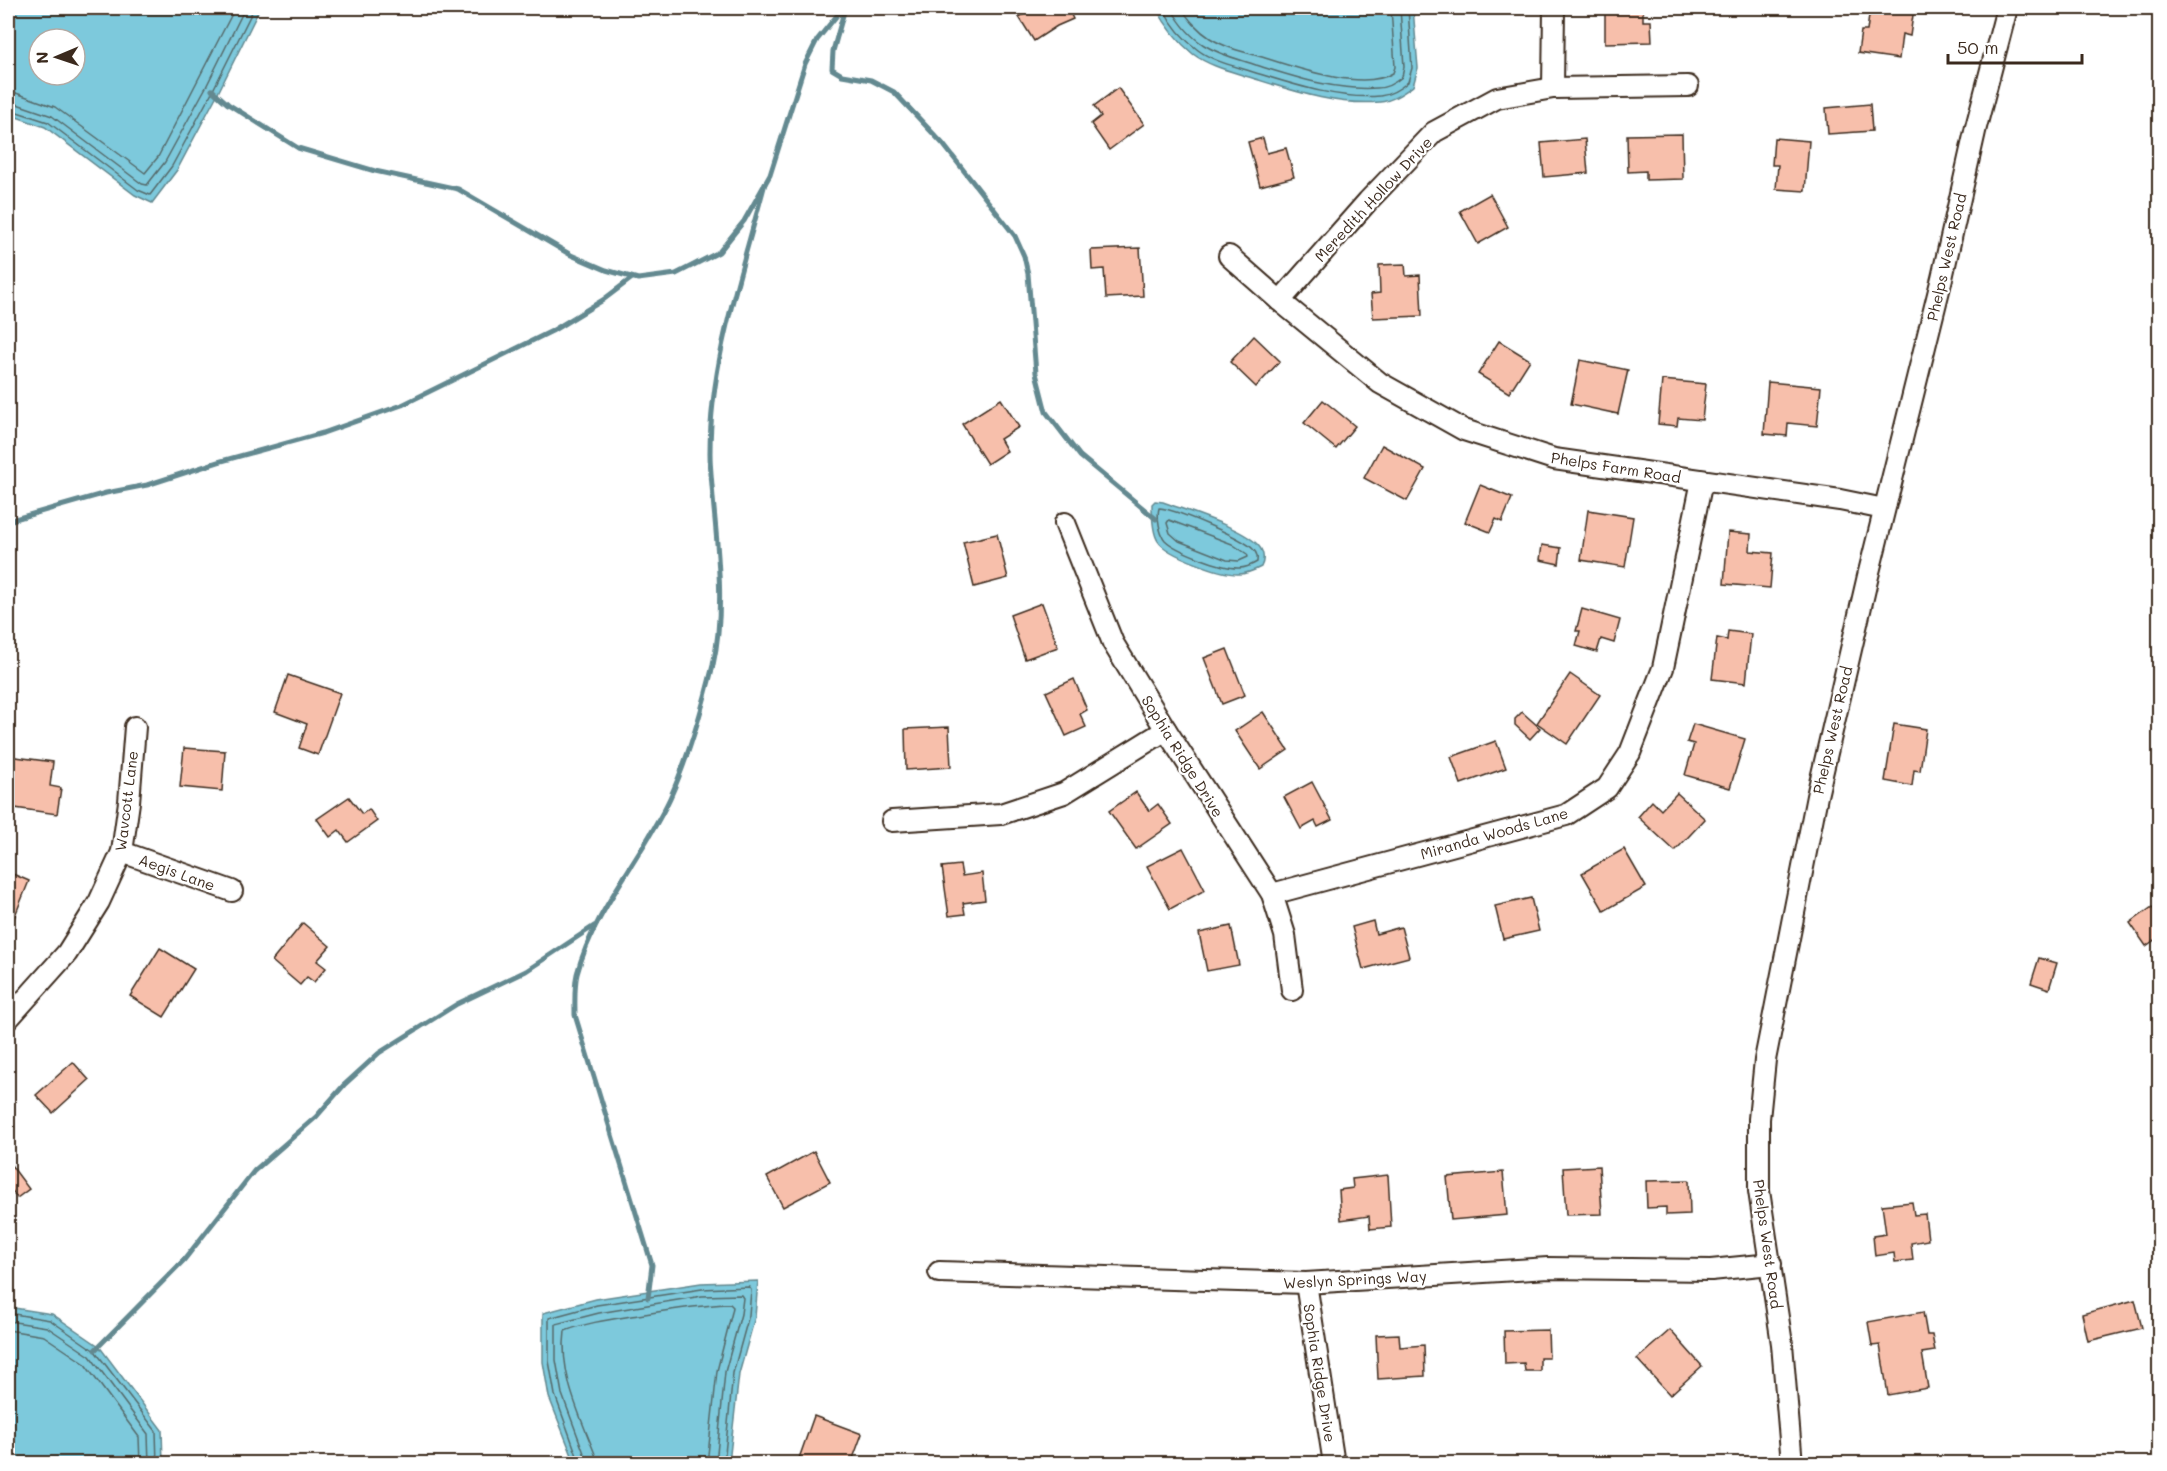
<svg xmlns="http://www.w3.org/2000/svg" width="2167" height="1471" viewBox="0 0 2167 1471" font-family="Mali,sans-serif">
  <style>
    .water { fill: #7dc9dc; stroke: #638990; stroke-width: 1.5; fill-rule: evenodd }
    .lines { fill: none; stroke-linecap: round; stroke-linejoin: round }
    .shore { stroke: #556a6a; stroke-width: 1.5 }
    .stream { stroke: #638990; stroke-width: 5 }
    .building { fill: #f7bfab; stroke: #3b2a1e; stroke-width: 1.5 }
    .minor-casing { stroke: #3b2a1e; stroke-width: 24 }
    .minor { stroke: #fff; stroke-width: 20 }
    .labels { text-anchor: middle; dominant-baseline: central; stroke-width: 4.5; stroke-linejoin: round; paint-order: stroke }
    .street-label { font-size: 15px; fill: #3b2a1e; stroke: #fff }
  </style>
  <rect width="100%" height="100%" fill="#fff"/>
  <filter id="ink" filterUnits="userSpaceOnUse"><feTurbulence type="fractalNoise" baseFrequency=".0167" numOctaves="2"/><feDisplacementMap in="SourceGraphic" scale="12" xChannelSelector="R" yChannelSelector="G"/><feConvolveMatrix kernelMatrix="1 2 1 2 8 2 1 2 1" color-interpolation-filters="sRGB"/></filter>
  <g filter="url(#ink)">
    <g class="water">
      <path d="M8 8H260L218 93 177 170 152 203 135 195 45 127 8 114ZM39 39H75V75H39Z"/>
      <path d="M1156 8H1413L1418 68 1413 86C1403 93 1392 101 1380 102 1335 106 1291 90 1249 77 1230 71 1209 66 1193 54 1177 41 1166 26 1156 8Z"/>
      <path d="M1155 501 1163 502C1187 511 1241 527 1258 545 1264 552 1265 559 1261 567 1255 570 1247 574 1239 574 1223 575 1166 555 1158 541 1152 532 1152 514 1152 504Z"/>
      <polygon points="758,1281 755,1317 739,1374 729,1463 575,1463 549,1397 543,1362 543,1313 596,1299 701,1283"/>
      <polygon points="8,1307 52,1314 99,1346 162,1430 163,1463 8,1463"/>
    </g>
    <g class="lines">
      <g class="shore">
        <path d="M1163 8C1171 24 1183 39 1198 50 1214 62 1235 66 1253 72 1292 84 1339 100 1380 96 1390 95 1401 88 1408 82L1412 68 1408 8"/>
        <path d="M1171 8C1179 22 1191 37 1204 45 1220 55 1238 59 1256 65 1295 77 1335 91 1377 88 1386 88 1395 83 1402 77L1404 67 1400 8"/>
        <path d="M1182 8C1187 18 1199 31 1210 38 1226 48 1244 52 1262 57 1294 67 1363 92 1393 73L1395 67 1391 8"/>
        <polyline points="8,92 16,93 55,107 145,173 158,157 235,8"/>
        <polyline points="8,101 52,116 142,184 147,185 165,162 206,87 245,8"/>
        <polyline points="8,109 48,122 138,190 150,195 172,166 213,90 254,8"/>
        <path d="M1159 508C1175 509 1243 538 1253 549 1257 553 1258 557 1257 562 1252 565 1245 568 1239 568 1224 569 1176 551 1165 540 1159 533 1157 516 1159 508Z"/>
        <polygon points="1169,520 1232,544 1247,554 1248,557 1239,561 1227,560 1179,541 1170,533 1167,523"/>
        <polyline points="8,1313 50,1320 95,1351 156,1431 157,1464"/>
        <polyline points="8,1321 47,1327 90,1356 148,1434 149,1464"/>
        <polyline points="8,1330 44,1336 84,1363 139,1437 140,1464"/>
        <polyline points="580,1464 555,1395 549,1361 549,1318 597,1305 702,1289 749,1287 751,1290 749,1315 733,1373 724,1464"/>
        <polyline points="588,1464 562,1394 556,1360 556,1324 599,1313 702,1296 741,1295 743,1298 741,1314 725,1372 716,1464"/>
        <path d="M597 1464 595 1454C580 1416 559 1373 565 1331 588 1322 614 1319 638 1315 669 1310 699 1305 730 1304L733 1307 732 1312 717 1371 707 1464"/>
      </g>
      <g class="stream">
        <polyline points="845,8 833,51 832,69 842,75 871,80 894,92 943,144 1015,236 1024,256 1028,274 1036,373 1046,412 1080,456 1156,519"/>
        <polyline points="212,90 228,104 298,148 375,171 458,189 571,255 606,270 638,279 676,274 719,252 744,221 770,175 805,64 817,40 843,8"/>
        <polyline points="8,521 106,493 147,485 218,462 323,433 402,405 552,331 603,300 632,278"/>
        <path d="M648 1298 652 1265 575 1015C575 1002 574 987 577 974 594 910 642 858 670 798 689 756 702 710 713 665 725 610 718 554 713 498 712 483 710 468 710 453 710 361 742 271 765 183"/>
        <polyline points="95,1350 184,1260 254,1171 316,1117 344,1085 379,1053 457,1004 526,971 594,926"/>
      </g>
    </g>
    <g class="building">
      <polygon points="1034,8 1068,8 1073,19 1057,26 1034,41 1019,17"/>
      <polygon points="1605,8 1643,8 1643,21 1651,21 1652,42 1605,43"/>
      <polygon points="1870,8 1914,8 1910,36 1902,34 1899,59 1858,53 1861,31 1867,31"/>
      <polygon points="1118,88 1144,124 1109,150 1091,124 1101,116 1094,106"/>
      <polygon points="1870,104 1872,131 1828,134 1826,108"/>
      <polygon points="1682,134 1683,179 1646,180 1646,171 1628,172 1627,135"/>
      <polygon points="1263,138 1267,153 1286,148 1294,177 1260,186 1248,142"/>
      <polygon points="1774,138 1809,141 1805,191 1776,189 1778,165 1772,165"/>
      <polygon points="1585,139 1588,173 1544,177 1541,143"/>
      <polygon points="1490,194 1508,227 1478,244 1460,211"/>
      <polygon points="1140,248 1143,296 1106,298 1104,269 1092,270 1091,250"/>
      <polygon points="1405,264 1406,276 1420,275 1422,316 1373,318 1371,294 1380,293 1379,265"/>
      <polygon points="1254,336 1280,361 1256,387 1230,362"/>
      <polygon points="1499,341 1530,360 1509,393 1478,374"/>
      <polygon points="1580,360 1628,370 1618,414 1571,404"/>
      <polygon points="1662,380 1706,384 1702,420 1678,418 1677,426 1658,424"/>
      <polygon points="1768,382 1821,387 1817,426 1788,423 1787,436 1764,434"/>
      <polygon points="1001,399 1019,427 1000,439 1007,451 987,464 962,424"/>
      <polygon points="1323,400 1355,426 1336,449 1304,423"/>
      <polygon points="1382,445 1425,469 1407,501 1364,478"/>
      <polygon points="1480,485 1512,498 1502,522 1496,519 1490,532 1465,522"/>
      <polygon points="1588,510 1633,517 1625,567 1581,560"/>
      <polygon points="1728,532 1751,534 1750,551 1773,553 1770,588 1724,584"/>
      <polygon points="997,534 1008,578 974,587 963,542"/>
      <polygon points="1542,545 1561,548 1559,564 1540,560"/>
      <polygon points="1042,603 1058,647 1025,659 1010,615"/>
      <polygon points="1582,609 1620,620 1614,643 1601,639 1597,652 1576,646 1580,631 1576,631"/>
      <polygon points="1728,631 1751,634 1746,683 1712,679 1717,638 1727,640"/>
      <polygon points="1227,649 1245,695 1222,704 1204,658"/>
      <polygon points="1570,674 1600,695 1567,744 1537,723"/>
      <polygon points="288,675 340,693 318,755 299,748 307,724 275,712"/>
      <polygon points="1074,679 1087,710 1080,714 1086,727 1066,736 1046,692"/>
      <polygon points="1263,712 1288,750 1260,769 1235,731"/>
      <polygon points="1522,712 1540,728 1530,739 1515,725 1515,719"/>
      <polygon points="1693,724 1745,739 1730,788 1685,775 1694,744 1687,742"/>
      <polygon points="1894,724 1926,729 1920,771 1914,770 1912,786 1885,781"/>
      <polygon points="949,727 951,767 906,770 905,729"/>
      <polygon points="1496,741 1506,768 1461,784 1451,757"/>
      <polygon points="184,748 225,751 222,791 180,787"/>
      <polygon points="8,756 53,762 50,786 61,788 57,814 8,807"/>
      <polygon points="1312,782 1332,820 1318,827 1315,821 1301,829 1284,797"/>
      <polygon points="1136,792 1149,811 1158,804 1172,824 1136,849 1109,811"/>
      <polygon points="1677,793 1705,819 1675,851 1638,817 1652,801 1661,810"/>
      <polygon points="349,797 362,814 369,809 377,821 348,842 339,830 330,837 317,819"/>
      <polygon points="1183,848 1205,890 1170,909 1147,866"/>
      <polygon points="1624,849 1646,887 1604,911 1582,873"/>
      <polygon points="960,865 962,876 982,873 985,900 963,903 965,914 949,916 942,867"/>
      <polygon points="8,872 29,881 8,933"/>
      <polygon points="1531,898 1539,931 1503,939 1495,906"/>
      <polygon points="2152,907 2160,918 2160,936 2146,946 2130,923"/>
      <polygon points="1373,921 1376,934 1401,927 1409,957 1363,969 1352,927"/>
      <polygon points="303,923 330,946 317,961 326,968 314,982 307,977 300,985 272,961"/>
      <polygon points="1231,926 1239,965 1207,971 1199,933"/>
      <polygon points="160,948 194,969 164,1017 130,996"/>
      <polygon points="2039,958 2057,963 2049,989 2031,983"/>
      <polygon points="73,1062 89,1080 53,1113 36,1095"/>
      <polygon points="814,1151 830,1182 783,1207 767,1177"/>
      <polygon points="8,1161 29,1189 17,1198 8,1185"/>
      <polygon points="1599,1166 1602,1214 1566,1215 1563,1168"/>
      <polygon points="1503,1172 1507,1215 1451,1220 1447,1177"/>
      <polygon points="1388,1175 1391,1227 1370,1229 1369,1216 1341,1220 1339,1190 1353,1188 1352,1179"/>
      <polygon points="1689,1180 1690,1214 1666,1215 1666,1207 1647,1208 1646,1181"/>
      <polygon points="1912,1202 1914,1215 1925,1214 1928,1240 1911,1243 1913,1260 1895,1262 1894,1253 1875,1256 1873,1236 1886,1234 1882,1205"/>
      <polygon points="2135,1300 2142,1328 2088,1341 2082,1314"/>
      <polygon points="1923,1312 1927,1335 1932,1335 1935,1351 1922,1353 1928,1388 1888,1395 1880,1345 1872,1346 1868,1322"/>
      <polygon points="1548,1330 1549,1358 1540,1358 1540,1371 1525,1371 1524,1363 1505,1364 1504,1331"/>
      <polygon points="1670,1330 1702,1366 1670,1395 1637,1359"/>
      <polygon points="1399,1334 1400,1347 1424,1345 1425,1376 1378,1379 1376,1335"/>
      <polygon points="814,1416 862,1434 851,1464 797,1464"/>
    </g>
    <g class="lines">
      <g class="minor-casing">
        <g id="minor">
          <polyline points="1553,88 1554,8"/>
          <polyline points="1229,256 1280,301 1380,383 1464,430 1554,459 1840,500 1884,509"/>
          <polyline points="1280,301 1368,201 1434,132 1497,98 1553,88 1688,86"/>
          <polyline points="1065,523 1113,643 1166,730 1272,894 1285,935 1292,990"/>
          <polyline points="892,821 1001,814 1064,793 1166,730"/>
          <polyline points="122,852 232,891"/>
          <polyline points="1272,894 1566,815 1607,788 1630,753 1663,668 1702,481"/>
          <polyline points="8,1019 67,953 99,902 122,852 129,802 135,727"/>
          <polyline points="939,1272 1306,1283 1548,1268 1711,1270 1771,1264"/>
          <polyline points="1306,1283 1334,1464"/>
          <polyline points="1792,1464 1782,1344 1759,1191 1759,1119 1765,1060 1817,796 1868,576 1942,278 1976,127 2007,8"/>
        </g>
      </g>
      <use href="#minor" class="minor"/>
    </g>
  </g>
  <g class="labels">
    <g class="street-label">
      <text transform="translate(1373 199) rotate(-47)">Meredith Hollow Drive</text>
      <text transform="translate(1946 257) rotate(-77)">Phelps West Road</text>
      <text transform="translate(1616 467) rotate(9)">Phelps Farm Road</text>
      <text transform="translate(1832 730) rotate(-77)">Phelps West Road</text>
      <text transform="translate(1183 756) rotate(58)">Sophia Ridge Drive</text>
      <text transform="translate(126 801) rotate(-83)">Wavcott Lane</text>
      <text transform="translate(1494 833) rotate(-16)">Miranda Woods Lane</text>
      <text transform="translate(177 872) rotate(20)">Aegis Lane</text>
      <text transform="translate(1768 1244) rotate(82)">Phelps West Road</text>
      <text transform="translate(1355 1279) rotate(-3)">Weslyn Springs Way</text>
      <text transform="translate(1320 1373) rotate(81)">Sophia Ridge Drive</text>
    </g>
  </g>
  <rect width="2167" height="1471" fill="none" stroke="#fff" stroke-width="30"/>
  <rect x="15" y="15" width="2137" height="1441" fill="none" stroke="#3b2a1e" stroke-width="2" filter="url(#ink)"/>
  <g transform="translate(57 57) rotate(268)"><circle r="28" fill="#ffffff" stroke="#b1aaa5" stroke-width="1.5"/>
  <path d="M0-4.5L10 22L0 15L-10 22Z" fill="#3b2a1e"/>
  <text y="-9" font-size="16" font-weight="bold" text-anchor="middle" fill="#3b2a1e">N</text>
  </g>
  <path d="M1948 54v9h134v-9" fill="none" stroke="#3b2a1e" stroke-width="3"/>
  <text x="1957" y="54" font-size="18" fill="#3b2a1e" stroke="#ffffff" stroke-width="4.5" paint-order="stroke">50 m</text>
</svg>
